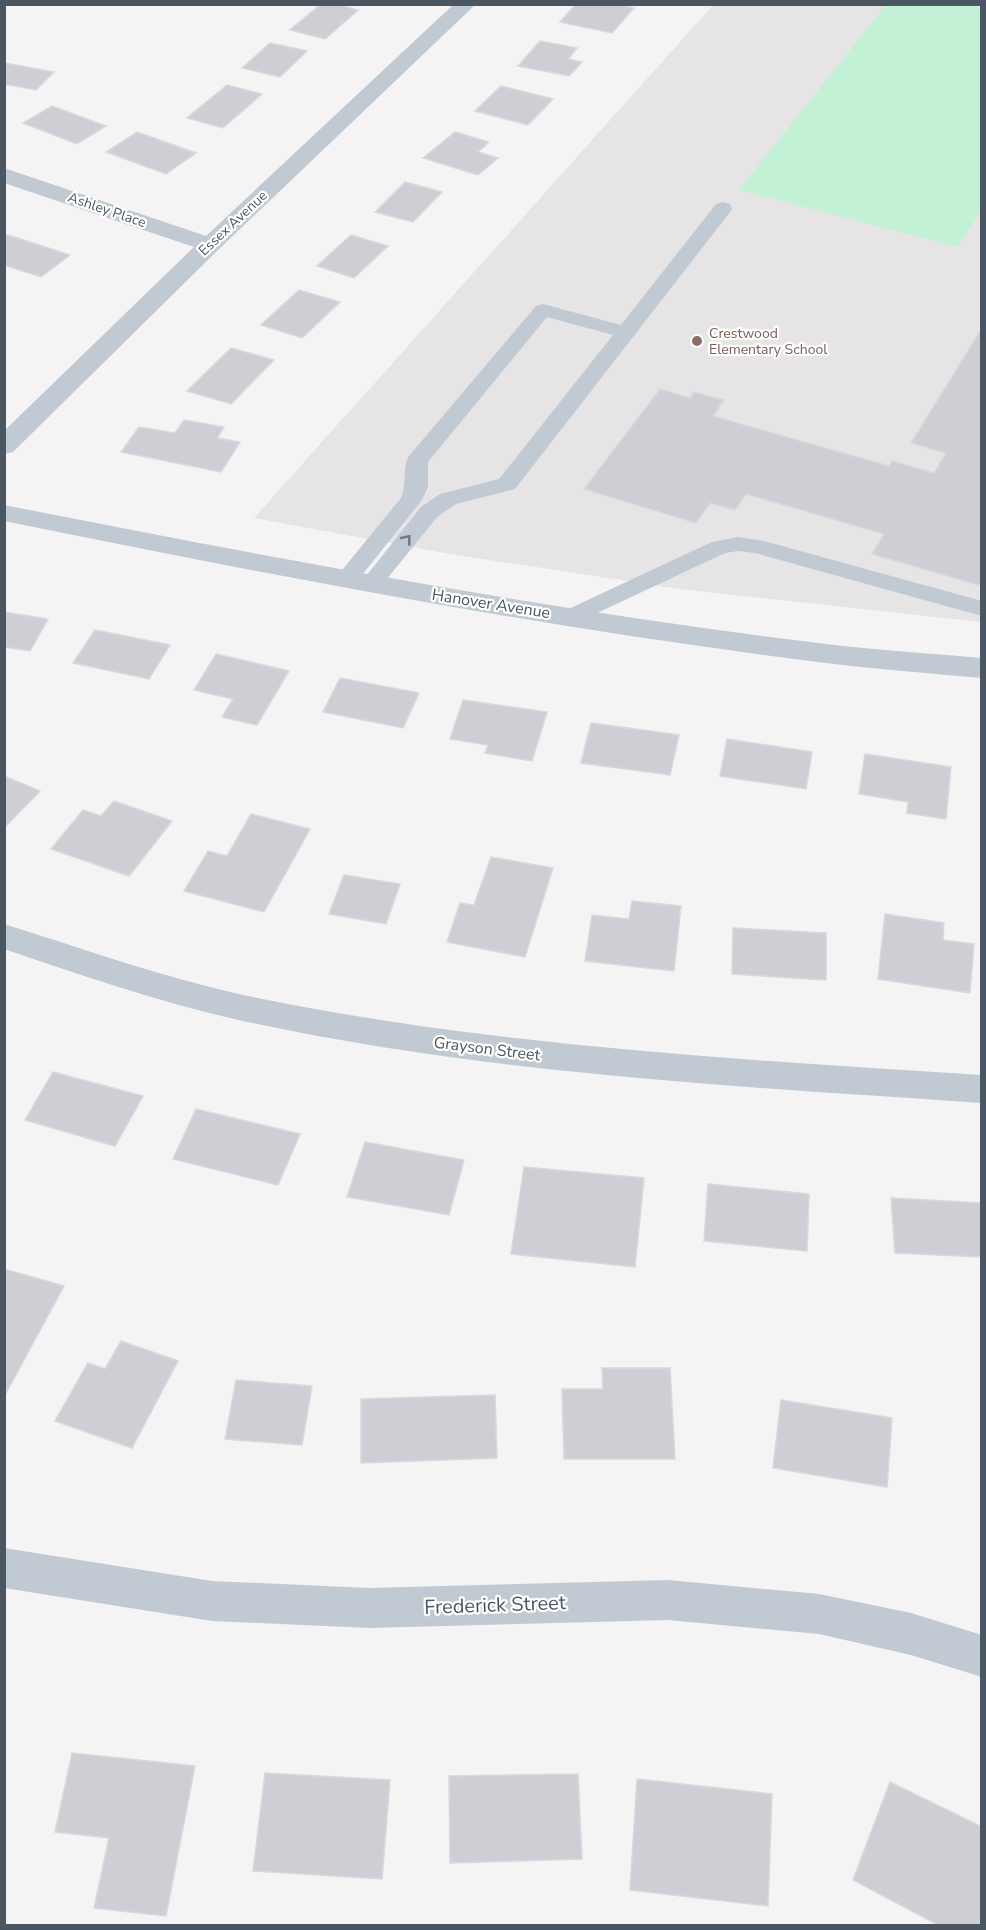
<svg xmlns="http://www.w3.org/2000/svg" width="986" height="1930" viewBox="0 0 986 1930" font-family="'Nunito Sans',sans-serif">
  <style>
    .education { fill: #e6e4e5 }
    .green { fill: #c3f1d5 }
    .building { fill: #cdcfd5; stroke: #d7d9de; stroke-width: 1.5 }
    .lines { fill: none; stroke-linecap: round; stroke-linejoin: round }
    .service { fill: #c1cad2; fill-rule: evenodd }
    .minor { fill: #c1cad2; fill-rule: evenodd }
    .tertiary { fill: #c1cad2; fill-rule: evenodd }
    .oneway { stroke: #6e7983 }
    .education-dot { fill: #8d6e63; stroke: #fff; stroke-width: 2 }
    .labels { text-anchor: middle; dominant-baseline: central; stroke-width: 4.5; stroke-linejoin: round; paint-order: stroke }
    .far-street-label { font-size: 14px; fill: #4a5661; stroke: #fff }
    .far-education-label { font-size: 14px; fill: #785e54; stroke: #fff; text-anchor: start }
    .street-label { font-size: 16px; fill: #4a5661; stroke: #fff }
    .near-street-label { font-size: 20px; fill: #4a5661; stroke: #fff }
  </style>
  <rect width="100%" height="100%" fill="#f5f3f3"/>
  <polygon class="education" points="713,5 981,5 981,622 680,589 450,554 254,518"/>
  <polygon class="green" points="886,5 981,5 981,210 958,247 739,190"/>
  <g class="building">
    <polygon points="321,4 336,4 358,10 325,39 290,30"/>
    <polygon points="576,4 615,4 634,8 612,33 560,22"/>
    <polygon points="540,41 577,48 568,59 582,62 569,76 518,66"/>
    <polygon points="270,43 307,51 280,77 242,68"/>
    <polygon points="4,63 54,72 36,90 4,84"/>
    <polygon points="227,85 262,94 223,128 187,118"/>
    <polygon points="501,86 553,99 528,125 475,111"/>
    <polygon points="52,106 106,126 77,144 23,123"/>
    <polygon points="137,132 196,153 166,174 106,152"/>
    <polygon points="455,132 489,142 478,152 498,158 478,175 423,158"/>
    <polygon points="405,182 442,192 413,222 375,212"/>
    <polygon points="8,235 70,255 41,277 4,265 4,237"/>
    <polygon points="351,235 388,246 354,278 317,266"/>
    <polygon points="299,290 340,302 302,338 261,325"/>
    <polygon points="982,328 982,586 872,554 884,534 746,494 735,510 710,503 696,523 584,489 660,389 690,398 694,392 724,400 713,416 889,466 892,461 934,473 946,453 911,443"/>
    <polygon points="231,348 274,360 231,404 187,391"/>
    <polygon points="184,420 224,427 217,438 240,442 221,472 121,452 139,427 175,433"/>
    <polygon points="4,612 48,619 30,651 4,647"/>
    <polygon points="95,630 170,645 149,679 73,663"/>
    <polygon points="216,654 289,671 257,725 222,717 233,699 194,690"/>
    <polygon points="340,678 419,693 403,728 323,712"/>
    <polygon points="463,700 547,712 532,761 485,753 488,745 450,739"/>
    <polygon points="591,723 679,735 670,775 581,763"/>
    <polygon points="727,739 812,752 806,789 720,776"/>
    <polygon points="865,754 951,767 946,819 907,813 908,802 859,794"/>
    <polygon points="4,776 40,791 4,828"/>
    <polygon points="114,801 172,821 129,876 51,849 83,810 101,816"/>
    <polygon points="251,814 310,829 264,912 184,891 208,851 227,856"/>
    <polygon points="491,857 553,868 525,957 447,942 460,903 474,905"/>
    <polygon points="344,875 400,884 386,924 329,914"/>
    <polygon points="632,901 681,906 674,971 585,961 592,915 629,919"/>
    <polygon points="885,914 944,923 943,940 974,944 970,993 878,979"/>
    <polygon points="733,928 826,933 826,980 732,974"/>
    <polygon points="53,1072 143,1096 115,1146 25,1120"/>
    <polygon points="196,1109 300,1134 278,1185 173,1159"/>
    <polygon points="365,1142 464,1160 449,1215 347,1197"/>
    <polygon points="524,1167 644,1178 635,1267 511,1254"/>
    <polygon points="708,1184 809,1194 807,1251 704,1241"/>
    <polygon points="891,1198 982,1203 982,1257 895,1253"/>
    <polygon points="4,1269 64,1286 4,1397"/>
    <polygon points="121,1341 178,1361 132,1448 55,1421 88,1363 105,1369"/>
    <polygon points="602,1368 670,1368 675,1459 564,1459 562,1389 603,1389"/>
    <polygon points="236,1380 312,1386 302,1445 225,1439"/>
    <polygon points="495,1395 497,1458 361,1463 361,1399"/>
    <polygon points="781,1400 892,1418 887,1487 773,1468"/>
    <polygon points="72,1753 195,1766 166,1916 94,1908 109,1838 55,1832"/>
    <polygon points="265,1773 390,1780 382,1879 253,1871"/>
    <polygon points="578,1774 582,1859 450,1863 449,1776"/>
    <polygon points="637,1779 772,1794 768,1906 630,1890"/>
    <polygon points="890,1782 982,1827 982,1926 940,1926 853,1880"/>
  </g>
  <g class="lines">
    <g class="service">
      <path d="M723 202 730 204 732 208 730 212 515 489 456 504 437 517 378 590 370 592 362 590 359 585 421 507 440 494 499 479 613 335 547 317 428 462V487L422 500 354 585 346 587 338 585 335 580 338 575 401 498C407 484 402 467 409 456L536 306 543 304 621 325 716 204Z"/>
      <polygon points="738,537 764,541 982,601 982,616 755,553 738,551 725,553 578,622 570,625 562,622 558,617 562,612 712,542"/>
    </g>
    <g class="minor">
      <polygon points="454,4 476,4 218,250 13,452 4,454 4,431 194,247 4,183 4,168 206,236"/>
      <path d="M4 924C84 949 162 977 243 995 486 1046 735 1059 982 1075V1103C734 1086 486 1074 243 1021 162 1003 83 976 4 949Z"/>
      <polygon points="4,1548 212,1581 369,1588 668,1580 819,1594 911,1613 982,1635 982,1677 911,1655 819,1634 668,1620 369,1628 212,1621 4,1588"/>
    </g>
    <path class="tertiary" d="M4 505C274 558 545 610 818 643 872 650 927 653 982 658V678C927 673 872 669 818 662 545 628 274 576 4 521Z"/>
  </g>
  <defs><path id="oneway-chevron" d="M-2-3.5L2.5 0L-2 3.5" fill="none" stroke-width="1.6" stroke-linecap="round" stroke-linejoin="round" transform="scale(1.5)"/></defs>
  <use class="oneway" href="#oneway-chevron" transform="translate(407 539) rotate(-51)"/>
  <circle class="education-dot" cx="697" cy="341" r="6"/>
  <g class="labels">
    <g class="far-street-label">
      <text transform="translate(107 210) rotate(19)">Ashley Place</text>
      <text transform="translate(233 223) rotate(-43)">Essex Avenue</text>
    </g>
    <g class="far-education-label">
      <text x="709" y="333">Crestwood<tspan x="709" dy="16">Elementary School</tspan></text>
    </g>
    <g class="street-label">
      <text transform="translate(491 604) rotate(9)">Hanover Avenue</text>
      <text transform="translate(487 1049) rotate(7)">Grayson Street</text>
    </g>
    <g class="near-street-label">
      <text transform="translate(495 1605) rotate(-2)">Frederick Street</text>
    </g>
  </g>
  <rect width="986" height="1930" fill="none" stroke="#4a5661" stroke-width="12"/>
</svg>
